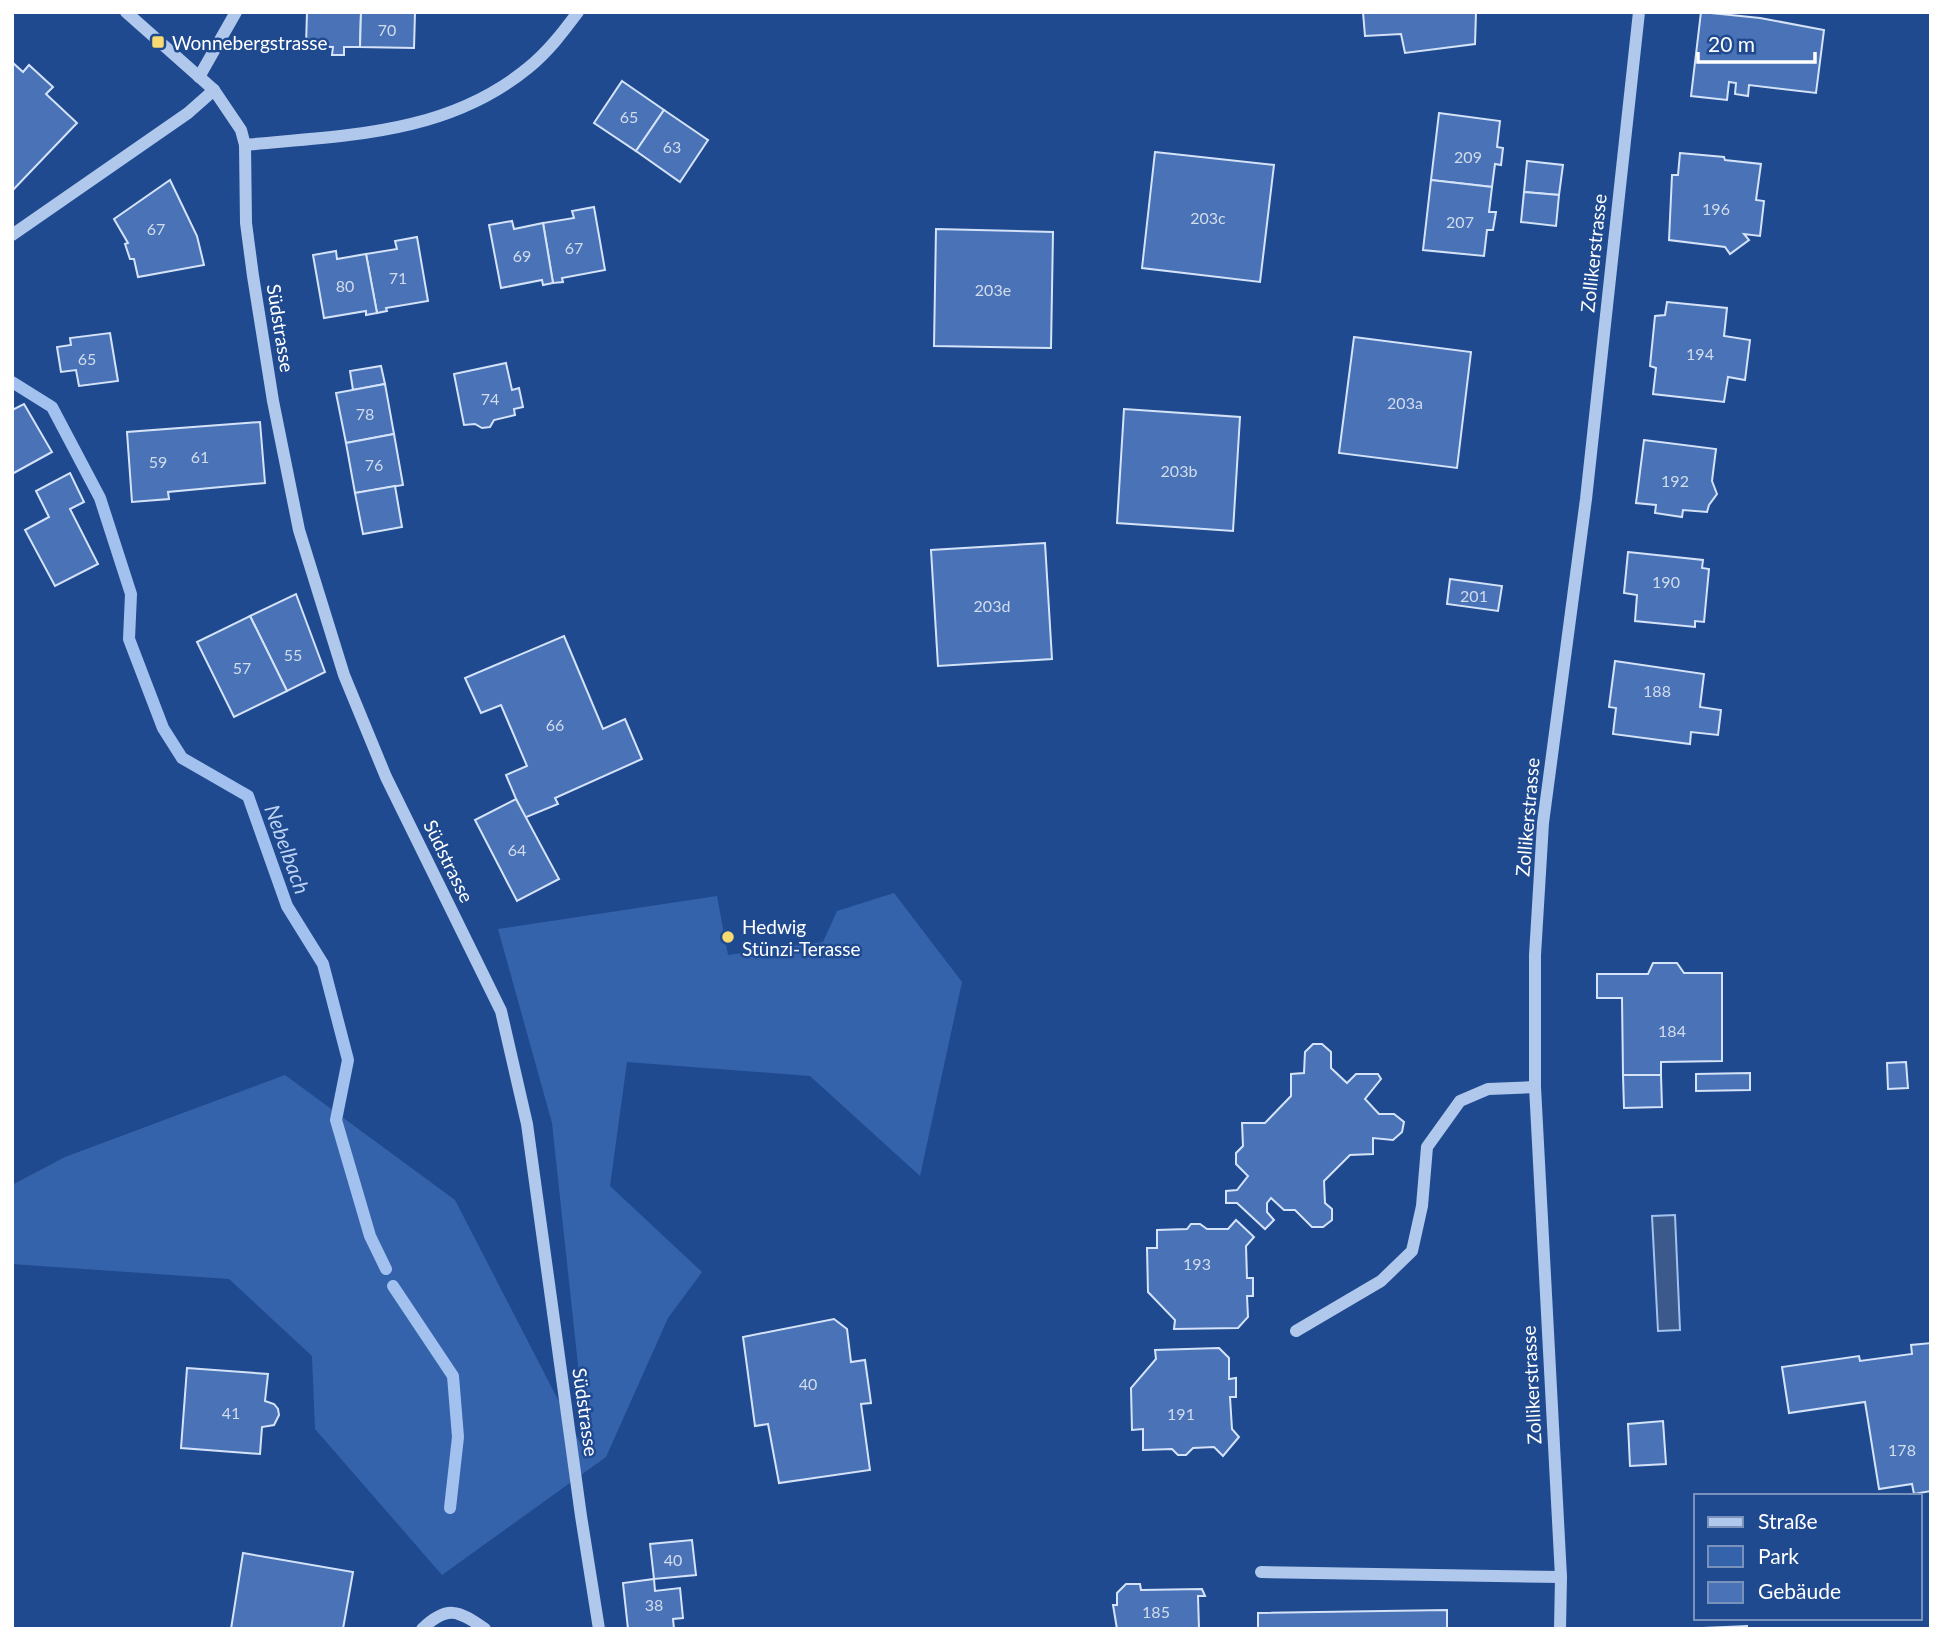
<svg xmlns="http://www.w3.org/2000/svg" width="1943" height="1641" viewBox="0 0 1943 1641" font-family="Lato,sans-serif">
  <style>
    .green { fill: #3463ac }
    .water { fill: #3b598b; stroke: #a3c1ee; stroke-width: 2 }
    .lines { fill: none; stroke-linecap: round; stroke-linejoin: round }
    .stream { stroke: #a3c1ee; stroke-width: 12 }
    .building { fill: #4973b6; stroke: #d5e3f9; stroke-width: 2 }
    .minor { stroke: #b0c8ec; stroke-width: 12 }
    .poi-dot { fill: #f9da71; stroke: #204a8f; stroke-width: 2.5 }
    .labels { text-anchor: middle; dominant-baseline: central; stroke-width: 5; stroke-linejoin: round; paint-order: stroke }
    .number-label { font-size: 16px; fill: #d2dced }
    .poi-label { font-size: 19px; fill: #fff; stroke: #204a8f; text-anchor: start }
    .street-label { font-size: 19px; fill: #fff; stroke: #204a8f }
    .water-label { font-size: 21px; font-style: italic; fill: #bcd2f3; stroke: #204a8f }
  </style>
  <rect width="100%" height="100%" fill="#204a8f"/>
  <polygon class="green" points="894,893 962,982 920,1176 810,1076 627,1062 610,1186 702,1272 668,1318 606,1457 442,1575 315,1429 312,1356 229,1279 12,1264 12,1185 65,1157 285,1075 455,1200 588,1458 552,1123 498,929 717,896 728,955 823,942 837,911"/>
  <polygon class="water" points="1675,1215 1680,1330 1658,1331 1652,1216"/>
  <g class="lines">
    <g class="stream">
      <polyline points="12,382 52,407 100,498 131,594 129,639 163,728 182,758 248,796 287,906 323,964 348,1060 336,1120 370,1236 386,1269"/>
      <polyline points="393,1286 453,1376 458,1437 450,1508"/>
    </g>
  </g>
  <g class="building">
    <polygon points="307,12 361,12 360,47 344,47 344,55 332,55 333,47 306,46"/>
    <polygon points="361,12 415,12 414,48 360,47"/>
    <polygon points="1363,12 1476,12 1475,44 1405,53 1401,34 1365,36"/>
    <polygon points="1701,12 1760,18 1824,30 1816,93 1749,85 1748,96 1735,94 1736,83 1729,82 1727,100 1691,96"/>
    <polygon points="12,62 23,72 29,65 53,87 46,94 77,123 12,191"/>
    <polygon points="622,81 664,110 636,151 594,123"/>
    <polygon points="664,110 708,140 680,182 636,151"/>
    <polygon points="1439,113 1500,121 1497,147 1503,148 1501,165 1495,164 1492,187 1431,180"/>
    <polygon points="1155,152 1274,165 1260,282 1142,268"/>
    <polygon points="1680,153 1724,157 1725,160 1761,164 1756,200 1764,201 1760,236 1744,234 1749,240 1730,254 1725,247 1669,240 1672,175 1678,175"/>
    <polygon points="1527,161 1563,165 1559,195 1524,192"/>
    <polygon points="170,180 197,236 204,265 138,277 134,259 130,259 125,244 128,243 114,219"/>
    <polygon points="1431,180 1492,187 1489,212 1496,212 1493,230 1487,230 1484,256 1423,250"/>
    <polygon points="1524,192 1559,195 1556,226 1521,222"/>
    <polygon points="594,207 605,270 562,278 563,282 553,283 543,223 574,218 572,211"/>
    <polygon points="512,221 514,229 543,223 553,283 543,285 542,280 501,288 489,225"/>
    <polygon points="936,229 1053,232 1051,348 934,346"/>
    <polygon points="417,237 428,301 386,308 387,311 377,313 366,254 397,249 395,241"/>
    <polygon points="336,251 337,259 366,254 377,313 366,315 366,311 324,318 313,255"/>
    <polygon points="1667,302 1727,308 1724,336 1750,340 1745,380 1728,377 1724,402 1653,394 1656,368 1650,366 1655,316 1665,315"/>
    <polygon points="110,333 118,381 79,386 76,370 61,372 57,347 71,345 70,338"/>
    <polygon points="1354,337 1471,352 1457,468 1339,453"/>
    <polygon points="506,363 512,390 519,388 523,407 514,409 515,415 494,420 490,427 482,428 475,424 464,425 454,374"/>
    <polygon points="381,366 385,384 353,390 350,371"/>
    <polygon points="385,384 394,434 346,443 336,393"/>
    <polygon points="24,404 52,452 12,474 12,410"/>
    <polygon points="1124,409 1240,417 1233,531 1117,523"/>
    <polygon points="260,422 265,483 168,492 169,499 132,502 127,432"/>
    <polygon points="394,434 403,485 355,493 346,443"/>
    <polygon points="1644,440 1716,449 1712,481 1717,494 1709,505 1707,512 1683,510 1682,517 1655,513 1656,505 1636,503"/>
    <polygon points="70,473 84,502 70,509 98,564 55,586 25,530 49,517 36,491"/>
    <polygon points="395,486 402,527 363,534 355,493"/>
    <polygon points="1045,543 1052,659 938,666 931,550"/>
    <polygon points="1628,552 1703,560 1702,568 1709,569 1704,622 1695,621 1695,627 1635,621 1637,595 1624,593"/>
    <polygon points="1450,579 1502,586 1498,611 1447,604"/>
    <polygon points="296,594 325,672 287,691 250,616"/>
    <polygon points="250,616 287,691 234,717 197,642"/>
    <polygon points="564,636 603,729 625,719 642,759 555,798 558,804 524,818 506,775 527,766 501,705 481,713 465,678"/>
    <polygon points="1615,661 1704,674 1700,707 1721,710 1718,735 1691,732 1690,744 1613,734 1616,708 1609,707"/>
    <polygon points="516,799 559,879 517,901 475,820"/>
    <polygon points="1653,963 1677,963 1684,973 1722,973 1722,1061 1661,1062 1661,1075 1623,1075 1622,998 1597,998 1597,974 1648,974"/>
    <polygon points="1313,1044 1322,1044 1331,1052 1331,1068 1347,1083 1356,1074 1378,1074 1381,1079 1365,1099 1379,1114 1394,1114 1404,1122 1402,1132 1393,1140 1373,1138 1373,1154 1350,1155 1324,1181 1325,1203 1332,1209 1332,1220 1323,1227 1312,1227 1295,1210 1284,1210 1271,1198 1267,1203 1267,1212 1274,1220 1265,1229 1237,1203 1226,1203 1226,1191 1237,1190 1248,1176 1236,1164 1236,1153 1243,1146 1242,1123 1265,1123 1291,1096 1291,1074 1304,1073 1305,1052"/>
    <polygon points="1906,1062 1908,1088 1888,1089 1887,1063"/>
    <polygon points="1750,1073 1750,1090 1696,1091 1696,1074"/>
    <polygon points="1623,1075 1661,1075 1662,1107 1624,1108"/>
    <polygon points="1236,1220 1254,1237 1246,1246 1247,1278 1253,1278 1253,1296 1247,1296 1248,1317 1238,1328 1174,1329 1175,1320 1148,1292 1147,1248 1157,1248 1157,1230 1187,1229 1191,1224 1200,1224 1207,1229 1228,1229"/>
    <polygon points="834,1319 847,1329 851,1362 865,1360 871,1403 861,1404 870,1470 779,1483 768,1424 755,1426 743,1337"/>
    <polygon points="1931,1343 1931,1491 1914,1494 1912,1484 1879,1489 1865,1402 1789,1413 1782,1367 1859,1356 1860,1361 1912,1354 1911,1345"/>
    <polygon points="1219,1348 1229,1358 1229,1379 1236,1378 1236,1397 1230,1397 1232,1429 1239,1437 1223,1456 1214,1447 1193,1448 1186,1455 1178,1455 1172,1449 1143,1450 1143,1429 1132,1430 1131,1388 1156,1359 1155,1350"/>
    <polygon points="187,1368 268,1374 265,1401 274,1404 278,1409 279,1415 274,1425 262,1427 260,1454 181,1448"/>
    <polygon points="1663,1421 1666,1464 1630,1466 1628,1424"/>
    <polygon points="692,1540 696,1575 654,1579 650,1544"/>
    <polygon points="243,1553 353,1572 343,1629 231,1629"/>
    <polygon points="654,1579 655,1591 680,1588 683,1618 673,1619 674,1629 628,1629 623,1583"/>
    <polygon points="1126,1584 1140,1584 1141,1590 1202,1589 1205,1596 1198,1596 1199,1629 1117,1629 1113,1605 1117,1605 1117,1593"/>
    <polygon points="1447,1610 1447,1629 1258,1629 1258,1613"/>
    <polygon points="1747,1626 1747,1629 1680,1629"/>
  </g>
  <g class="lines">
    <g class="minor">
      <polyline points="126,12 214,90 241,130 245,145 246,223 253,276 273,401 299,530 344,675 386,777 501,1011 527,1124 581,1516 599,1629"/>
      <polyline points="199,77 236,12"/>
      <path d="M245 145C346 135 446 135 528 68 548 52 563 32 578 12"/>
      <polyline points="12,235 188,113 214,90"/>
      <polyline points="1296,1331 1381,1281 1412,1251 1422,1206 1427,1147 1460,1101 1488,1089 1535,1087"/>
      <polyline points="1261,1572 1561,1577"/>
      <path d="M422 1629C447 1605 458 1610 485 1629"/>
      <polyline points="1560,1629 1561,1577 1535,1087 1535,955 1543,823 1586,499 1639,12"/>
    </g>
  </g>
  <g class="poi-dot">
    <rect x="151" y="35" width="14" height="14" rx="3.5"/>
    <circle cx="728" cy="937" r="7"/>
  </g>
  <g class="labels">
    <g class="number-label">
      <text x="387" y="29">70</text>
      <text x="629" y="116">65</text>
      <text x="672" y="146">63</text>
      <text x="1468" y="156">209</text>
      <text x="1716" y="208">196</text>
      <text x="1208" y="217">203c</text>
      <text x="1460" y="221">207</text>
      <text x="156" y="228">67</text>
      <text x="574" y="247">67</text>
      <text x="522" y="255">69</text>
      <text x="398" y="277">71</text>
      <text x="345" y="285">80</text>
      <text x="993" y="289">203e</text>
      <text x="1700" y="353">194</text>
      <text x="87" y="358">65</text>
      <text x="490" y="398">74</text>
      <text x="1405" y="402">203a</text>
      <text x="365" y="413">78</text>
      <text x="200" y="456">61</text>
      <text x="158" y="461">59</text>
      <text x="374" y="464">76</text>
      <text x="1179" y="470">203b</text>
      <text x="1675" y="480">192</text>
      <text x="1666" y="581">190</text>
      <text x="1474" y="595">201</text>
      <text x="992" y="605">203d</text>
      <text x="293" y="654">55</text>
      <text x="242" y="667">57</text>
      <text x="1657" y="690">188</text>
      <text x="555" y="724">66</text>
      <text x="517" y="849">64</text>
      <text x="1672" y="1030">184</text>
      <text x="1197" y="1263">193</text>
      <text x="808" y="1383">40</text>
      <text x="231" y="1412">41</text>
      <text x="1181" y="1413">191</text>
      <text x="1902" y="1449">178</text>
      <text x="673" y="1559">40</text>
      <text x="654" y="1604">38</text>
      <text x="1156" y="1611">185</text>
    </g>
    <g class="poi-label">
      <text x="172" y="42">Wonnebergstrasse</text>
      <text x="742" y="926">Hedwig<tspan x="742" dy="22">Stünzi-Terasse</tspan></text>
    </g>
    <g class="street-label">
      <text transform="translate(1593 253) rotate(-84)">Zollikerstrasse</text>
      <text transform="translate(281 328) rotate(81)">Südstrasse</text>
      <text transform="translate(1527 817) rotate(-85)">Zollikerstrasse</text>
      <text transform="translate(449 861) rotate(64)">Südstrasse</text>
      <text transform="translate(1531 1385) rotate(-93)">Zollikerstrasse</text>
      <text transform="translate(586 1412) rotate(82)">Südstrasse</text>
    </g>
    <g class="water-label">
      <text transform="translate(288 849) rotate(70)">Nebelbach</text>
    </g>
  </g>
  <rect width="1943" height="1641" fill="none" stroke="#ffffff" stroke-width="28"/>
  <rect x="1694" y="1494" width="228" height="126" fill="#204a8f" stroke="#7992bc" stroke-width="2"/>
  <rect x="1708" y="1517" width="35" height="10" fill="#b0c8ec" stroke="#7992bc" stroke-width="2"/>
  <text x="1758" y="1529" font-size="21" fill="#ffffff">Straße</text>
  <rect x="1708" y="1546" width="35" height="21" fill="#3463ac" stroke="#7992bc" stroke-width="2"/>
  <text x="1758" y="1564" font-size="21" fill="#ffffff">Park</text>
  <rect x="1708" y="1582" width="35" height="21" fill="#4973b6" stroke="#7992bc" stroke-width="2"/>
  <text x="1758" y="1599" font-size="21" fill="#ffffff">Gebäude</text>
  <path d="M1698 52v10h117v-10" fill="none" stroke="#ffffff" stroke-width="3.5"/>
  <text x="1708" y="52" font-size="21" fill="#ffffff" stroke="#204a8f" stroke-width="5" paint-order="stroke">20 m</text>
</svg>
